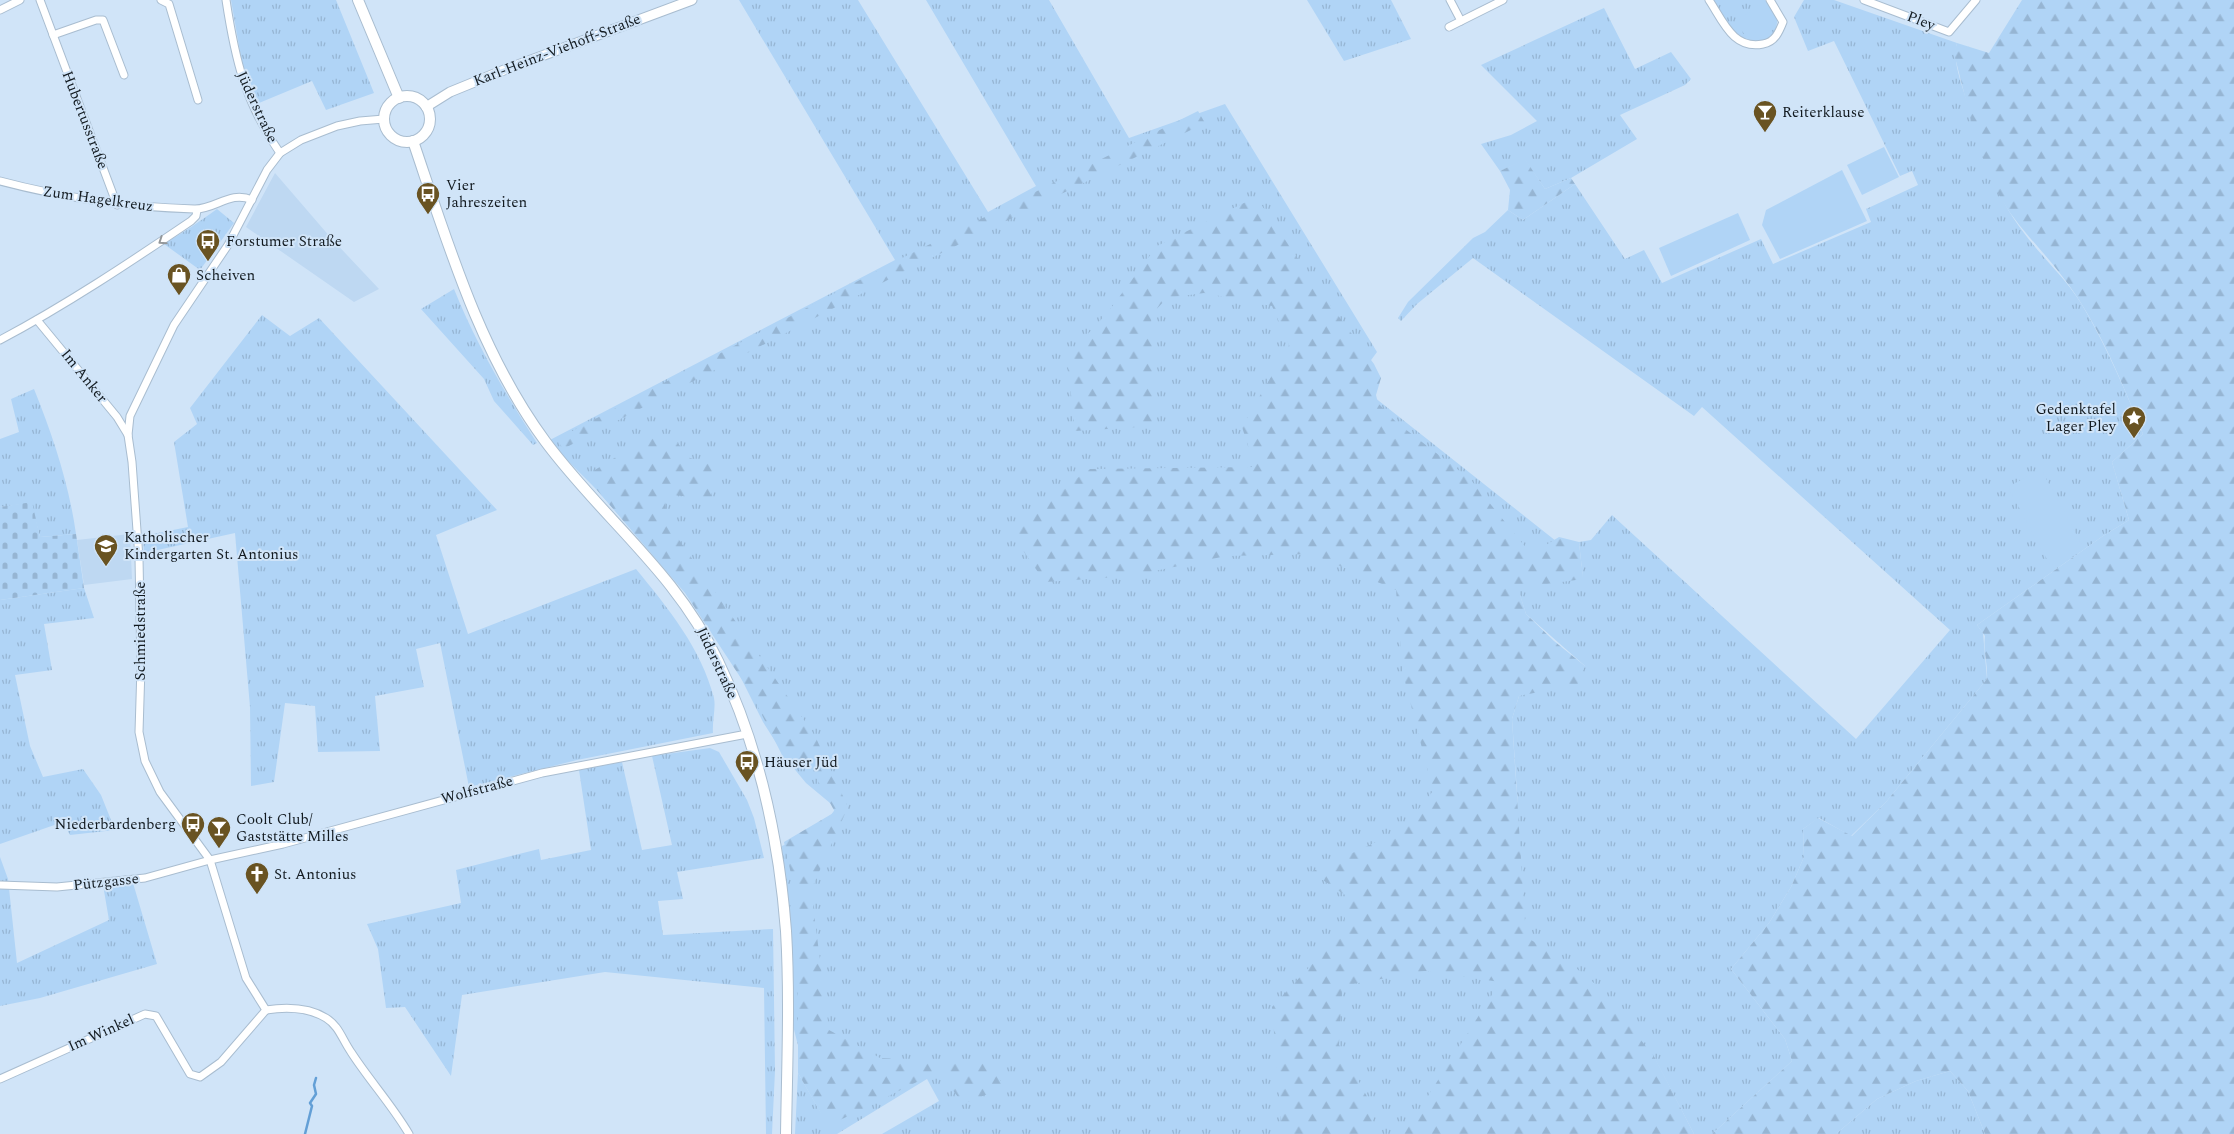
<svg xmlns="http://www.w3.org/2000/svg" width="2234" height="1134" viewBox="0 0 2234 1134" font-family="Spectral,serif">
  <style>
    .built { fill: #bed8f2 }
    .grass { fill: url(#grass-tufts); fill-rule: evenodd }
    .forest { fill: url(#forest-firs) }
    .cemetery { fill: url(#cemetery-stones) }
    .pitch { fill: #b0d4f6 }
    .lines { fill: none; stroke-linecap: round; stroke-linejoin: round }
    .stream { stroke: #639fd6; stroke-width: 2.5 }
    .minor-casing { stroke: #a9bdd0; stroke-width: 9 }
    .tertiary-casing { stroke: #a9bdd0; stroke-width: 11 }
    .secondary-casing { stroke: #a9bdd0; stroke-width: 12 }
    .minor { stroke: #fff; stroke-width: 7 }
    .tertiary { stroke: #fff; stroke-width: 9 }
    .secondary { stroke: #fff; stroke-width: 10 }
    .oneway { stroke: #94989b }
    .labels { text-anchor: middle; dominant-baseline: central; stroke-width: 4; stroke-linejoin: round; paint-order: stroke }
    .street-label { font-size: 15px; fill: #121a20; stroke: #d0e4f8 }
    .poi-label { font-size: 15px; fill: #121a20; stroke: #d0e4f8; text-anchor: start }
  </style>
  <defs>
    <pattern id="grass-tufts" width="24" height="20" patternUnits="userSpaceOnUse" patternTransform="scale(1.25)"><rect width="24" height="20" fill="#b0d4f6"/><path d="M3 7l-1-3M5 7V3M7 7l1-3M15 17l-1-3M17 17v-4M19 17l1-3" fill="none" stroke="#96b5d3"/></pattern>
    <pattern id="forest-firs" width="22" height="20" patternUnits="userSpaceOnUse" patternTransform="scale(1.25)"><rect width="22" height="20" fill="#b0d4f6"/><path d="M5 1l3.5 6h-7zM16 11l3.5 6h-7z" fill="#96b5d3"/></pattern>
    <pattern id="cemetery-stones" width="16" height="16" patternUnits="userSpaceOnUse" patternTransform="scale(1.25)"><rect width="16" height="16" fill="#b0d4f6"/><path d="M2 7V4a2 2 0 0 1 4 0v3zM10 15v-3a2 2 0 0 1 4 0v3z" fill="#96b5d3"/></pattern>
  </defs>
  <rect width="100%" height="100%" fill="#d0e4f8"/>
  <g class="built">
    <polygon points="275,173 331,238 379,289 354,302 246,227"/>
    <polygon points="130,534 132,579 84,585 77,540"/>
  </g>
  <g class="grass">
    <polygon points="231,0 336,0 374,93 326,110 312,81 259,103 242,63"/>
    <path d="M739 0H858L988 212 1036 186 926 0H1049L1129 138 1225 104 1377 352 1355 382 1580 560 1583 579 1579 542 1591 540 1612 515 1856 739 1950 630 1702 407 1694 416 1473 258 1417 304 1401 321 1398 318 1408 302 1473 238 1485 232 1508 210 1523 220 1575 184 1625 259 1644 250 1662 283 1761 239 1773 264 1871 222 1866 209 1918 185 1912 171 1900 176 1834 41 1808 51 1794 17 1804 0H1834L1957 43C1952 62 1962 84 1967 102 1980 149 1994 194 2024 233 2044 260 2069 281 2085 310 2108 350 2126 392 2143 434L2112 462 2129 520 2103 536 1977 625 1983 633 1987 679 1886 802 1851 836 1819 818 1803 829 1804 857 1791 887 1769 923 1731 969 1785 1039 1792 1061 1712 1134H1694L1654 1057 1409 1127 1404 1134H882L939 1101 927 1079 837 1134H795L798 1073 821 1113C809 1079 796 1046 790 1010 782 956 784 900 782 846L823 826 836 808 806 783 787 760 763 722 713 622 597 490 548 441 895 260ZM1520 595 1526 614 1585 666 1519 696 1512 719 1518 807 1499 607Z"/>
    <polygon points="1307,0 1391,0 1411,39 1344,61"/>
    <path d="M1713 0H1765C1769 6 1777 14 1777 20 1778 37 1759 48 1744 40 1731 33 1721 12 1713 0Z"/>
    <polygon points="1604,8 1635,69 1671,52 1691,79 1685,85 1620,115 1637,139 1571,178 1545,189 1525,160 1500,171 1481,144 1511,135 1537,121 1481,65"/>
    <path d="M217 209 234 223 200 270 164 244C184 232 199 222 217 209Z"/>
    <path d="M454 289C476 344 505 393 537 443L533 445 494 401 484 379 421 309Z"/>
    <path d="M262 315 290 336 319 318 497 510 436 535 468 634 636 569C668 608 701 648 714 698 716 708 712 722 713 733L577 760 469 787 440 643 416 649 424 687 375 696 380 751 318 752 315 706 285 703 274 782 251 786 250 707 235 533 144 553 143 536 188 527 174 442 197 424 190 408Z"/>
    <path d="M34 389C53 436 69 484 76 534L40 537 31 503 0 507V439L19 432 11 399Z"/>
    <polygon points="84,588 94,618 44,624 52,670 15,675 30,746 43,777 83,769 101,795 115,830 70,835 63,822 0,844 0,600"/>
    <polygon points="710,748 719,752 747,800 754,818 764,858 677,872 683,899 658,901 663,935 773,929 775,1071 772,1134 766,1134 764,988 605,972 462,995 451,1076 405,1007 386,1008 378,949 367,924 461,903 456,870 539,849 541,860 591,850 579,770 622,762 642,850 672,845 652,756"/>
    <polygon points="0,857 8,879 17,963 109,920 103,885 133,883 157,964 40,998 0,1006"/>
    <polygon points="1950,1071 1968,1091 1985,1134 1836,1134 1877,1099 1916,1081"/>
  </g>
  <g class="forest">
    <path d="M2022 0H2234V1134H1985L1968 1091 1950 1071 1916 1081 1877 1099 1836 1134H1712L1792 1061 1785 1039 1731 969 1769 923 1791 887 1804 857 1803 829 1818 818 1852 836 1886 802 1987 679C1988 664 1983 651 1985 636L1977 625 2103 536 2129 520 2112 462 2143 434C2121 380 2098 322 2062 276 2041 248 2016 226 1999 195 1976 152 1967 101 1954 54L1957 43 1989 53Z"/>
    <polygon points="1198,111 1205,123 903,272 563,449 557,439 896,261"/>
    <polygon points="1525,159 1545,189 1571,178 1575,184 1523,220 1508,210 1510,190 1500,171"/>
    <polygon points="1256,197 1320,291 1374,364 1381,378 1376,395 1378,403 1396,422 1470,479 1531,554 1559,537 1579,542 1583,579 1518,588 1526,614 1554,641 1585,666 1578,684 1519,696 1512,719 1526,937 1571,964 1600,988 1655,1058 1694,1134 1404,1134 1500,982 1425,971 1342,986 1339,1045 1371,1104 1374,1134 1282,1134 1272,1007 1343,931 1348,897 1311,872 1402,830 1433,791 1403,674 1396,590 1312,554 1226,556 1131,576 1045,582 1007,528 1090,469 1255,467 1242,427 1289,345 1272,306 1204,293 1167,298 1151,315 1156,426 1075,431 1067,357 1108,312 1157,246"/>
    <polygon points="670,434 690,458 720,467 710,499 664,494 668,524 815,736 848,807 811,890 829,1030 880,1058 987,1062 1005,1087 963,1104 939,1071 828,1126 798,1073 798,1001 794,931 798,906 784,842 835,812 812,770 786,763 752,695 685,593 585,476 647,438"/>
  </g>
  <polygon class="cemetery" points="32,502 40,537 76,534 84,588 0,600 0,507"/>
  <g class="pitch">
    <polygon points="1762,3 1774,19 1748,39 1735,22"/>
    <polygon points="1884,147 1899,177 1862,195 1847,165"/>
    <polygon points="1842,170 1867,221 1780,259 1762,225 1766,210"/>
    <polygon points="1738,213 1750,240 1671,276 1659,248"/>
    <polygon points="2041,469 2084,549 2058,566 2049,563 2008,487"/>
  </g>
  <g class="lines">
    <polyline class="stream" points="305,1134 312,1106 310,1103 316,1094 314,1085 316,1078"/>
    <g class="minor-casing">
      <g id="minor">
        <polyline points="40,0 117,205"/>
        <polyline points="161,0 169,4 198,100"/>
        <path d="M226 0C235 59 245 103 280 153"/>
        <polyline points="1450,0 1461,21"/>
        <path d="M1709 0C1723 21 1733 50 1763 44 1775 42 1779 32 1783 22L1770 0"/>
        <polyline points="1864,0 1949,32 1976,0"/>
        <polyline points="0,10 20,0"/>
        <polyline points="1449,27 1503,0"/>
        <polyline points="53,35 96,20 103,20 124,75"/>
        <path d="M0 181C64 198 127 207 194 209 215 210 230 190 252 200"/>
        <polyline points="37,320 117,417 128,435"/>
        <path d="M0 340C66 305 129 263 191 221L196 216 197 210"/>
        <polyline points="0,885 57,887 145,878 210,860 283,844 542,773 747,734"/>
        <polyline points="266,1010 246,978 210,860 160,792 145,761 139,732 141,667 139,558 132,462 128,435 130,416 174,325 228,245 267,170 280,153 301,140 337,126 360,121 384,119"/>
        <path d="M266 1010C286 1007 308 1007 326 1018 339 1026 342 1039 351 1052 369 1080 392 1105 409 1134"/>
        <polyline points="0,1079 145,1014 156,1016 190,1074 200,1077 221,1062 266,1010"/>
      </g>
    </g>
    <g class="tertiary-casing">
      <polyline id="tertiary" points="426,107 450,92 504,70 692,0"/>
    </g>
    <g class="secondary-casing">
      <g id="secondary">
        <polyline points="358,0 399,98"/>
        <circle cx="407" cy="119" r="23"/>
        <path d="M413 141C448 244 480 353 545 441 602 518 676 572 718 661 758 744 779 839 786 931 790 998 787 1067 786 1134"/>
      </g>
    </g>
    <use href="#minor" class="minor"/>
    <use href="#tertiary" class="tertiary"/>
    <use href="#secondary" class="secondary"/>
  </g>
  <defs><path id="oneway-chevron" d="M-2-3.5L2.5 0L-2 3.5" fill="none" stroke-width="1.6" stroke-linecap="round" stroke-linejoin="round" transform="scale(1.25)"/></defs>
  <use class="oneway" href="#oneway-chevron" transform="translate(162 241) rotate(146)"/>
  <defs>
    <g id="bar-pin" transform="scale(1.25)"><path d="M0 17L-7.5 6A9.5 9.5 0 1 1 7.5 6Z" fill="#695322" stroke="#d0e4f8"/><path d="M-6-5H6L.8 .8V4.5H3.5V6h-7V4.5H-.8V.8Z" fill="#fff"/></g>
    <g id="bus-pin" transform="scale(1.25)"><path d="M0 17L-7.5 6A9.5 9.5 0 1 1 7.5 6Z" fill="#695322" stroke="#d0e4f8"/><path d="M-5-6H5V4H4V6H2V4H-2V6H-4V4H-5ZM-3.5-4V0h7V-4ZM-3.5 1.2v1.5H-2V1.2ZM2 1.2v1.5H3.5V1.2Z" fill="#fff"/></g>
    <g id="shop-pin" transform="scale(1.25)"><path d="M0 17L-7.5 6A9.5 9.5 0 1 1 7.5 6Z" fill="#695322" stroke="#d0e4f8"/><path d="M-5-2.5h2.3a2.7 3.5 0 0 1 5.4 0H5L5.5 6h-11ZM-1.5-2.5h3a1.5 2.3 0 0 0-3 0Z" fill="#fff"/></g>
    <g id="sight-pin" transform="scale(1.25)"><path d="M0 17L-7.5 6A9.5 9.5 0 1 1 7.5 6Z" fill="#695322" stroke="#d0e4f8"/><path d="M0-6L1.8-2.2L6-1.7L2.9 1.2L3.7 5.4L0 3.3L-3.7 5.4L-2.9 1.2L-6-1.7L-1.8-2.2Z" fill="#fff"/></g>
    <g id="school-pin" transform="scale(1.25)"><path d="M0 17L-7.5 6A9.5 9.5 0 1 1 7.5 6Z" fill="#695322" stroke="#d0e4f8"/><path d="M0-5L7-2L0 1L-7-2ZM-4 1L0 2.5L4 1V4Q0 6-4 4Z" fill="#fff"/></g>
    <g id="church-pin" transform="scale(1.25)"><path d="M0 17L-7.5 6A9.5 9.5 0 1 1 7.5 6Z" fill="#695322" stroke="#d0e4f8"/><path d="M-1.2-6h2.4v3.5h3.3v2.4h-3.3V6h-2.4V-.1h-3.3v-2.4h3.3Z" fill="#fff"/></g>
  </defs>
  <g fill-rule="evenodd">
    <use href="#bar-pin" x="1765" y="112"/>
    <use href="#bus-pin" x="428" y="194"/>
    <use href="#bus-pin" x="208" y="241"/>
    <use href="#shop-pin" x="179" y="275"/>
    <use href="#sight-pin" x="2134" y="418"/>
    <use href="#school-pin" x="106" y="546"/>
    <use href="#bus-pin" x="747" y="762"/>
    <use href="#bus-pin" x="193" y="824"/>
    <use href="#bar-pin" x="219" y="828"/>
    <use href="#church-pin" x="257" y="874"/>
  </g>
  <g class="labels">
    <g class="street-label">
      <text transform="translate(1921 21) rotate(21)">Pley</text>
      <text transform="translate(557 50) rotate(-21)">Karl-Heinz-Viehoff-Straße</text>
      <text transform="translate(257 107) rotate(65)">Jüderstraße</text>
      <text transform="translate(85 120) rotate(69)">Hubertusstraße</text>
      <text transform="translate(98 199) rotate(8)">Zum Hagelkreuz</text>
      <text transform="translate(84 376) rotate(51)">Im Anker</text>
      <text transform="translate(140 631) rotate(-90)">Schmiedstraße</text>
      <text transform="translate(717 663) rotate(65)">Jüderstraße</text>
      <text transform="translate(477 790) rotate(-15)">Wolfstraße</text>
      <text transform="translate(106 882) rotate(-6)">Pützgasse</text>
      <text transform="translate(101 1033) rotate(-24)">Im Winkel</text>
    </g>
    <g class="poi-label">
      <text x="1782" y="112">Reiterklause</text>
      <text x="446" y="185">Vier<tspan x="446" dy="17">Jahreszeiten</tspan></text>
      <text x="226" y="241">Forstumer Straße</text>
      <text x="196" y="275">Scheiven</text>
      <text x="2116" y="409" text-anchor="end">Gedenktafel<tspan x="2116" dy="17">Lager Pley</tspan></text>
      <text x="124" y="537">Katholischer<tspan x="124" dy="17">Kindergarten St. Antonius</tspan></text>
      <text x="764" y="762">Häuser Jüd</text>
      <text x="236" y="819">Coolt Club/<tspan x="236" dy="17">Gaststätte Milles</tspan></text>
      <text x="176" y="824" text-anchor="end">Niederbardenberg</text>
      <text x="274" y="874">St. Antonius</text>
    </g>
  </g>
</svg>
